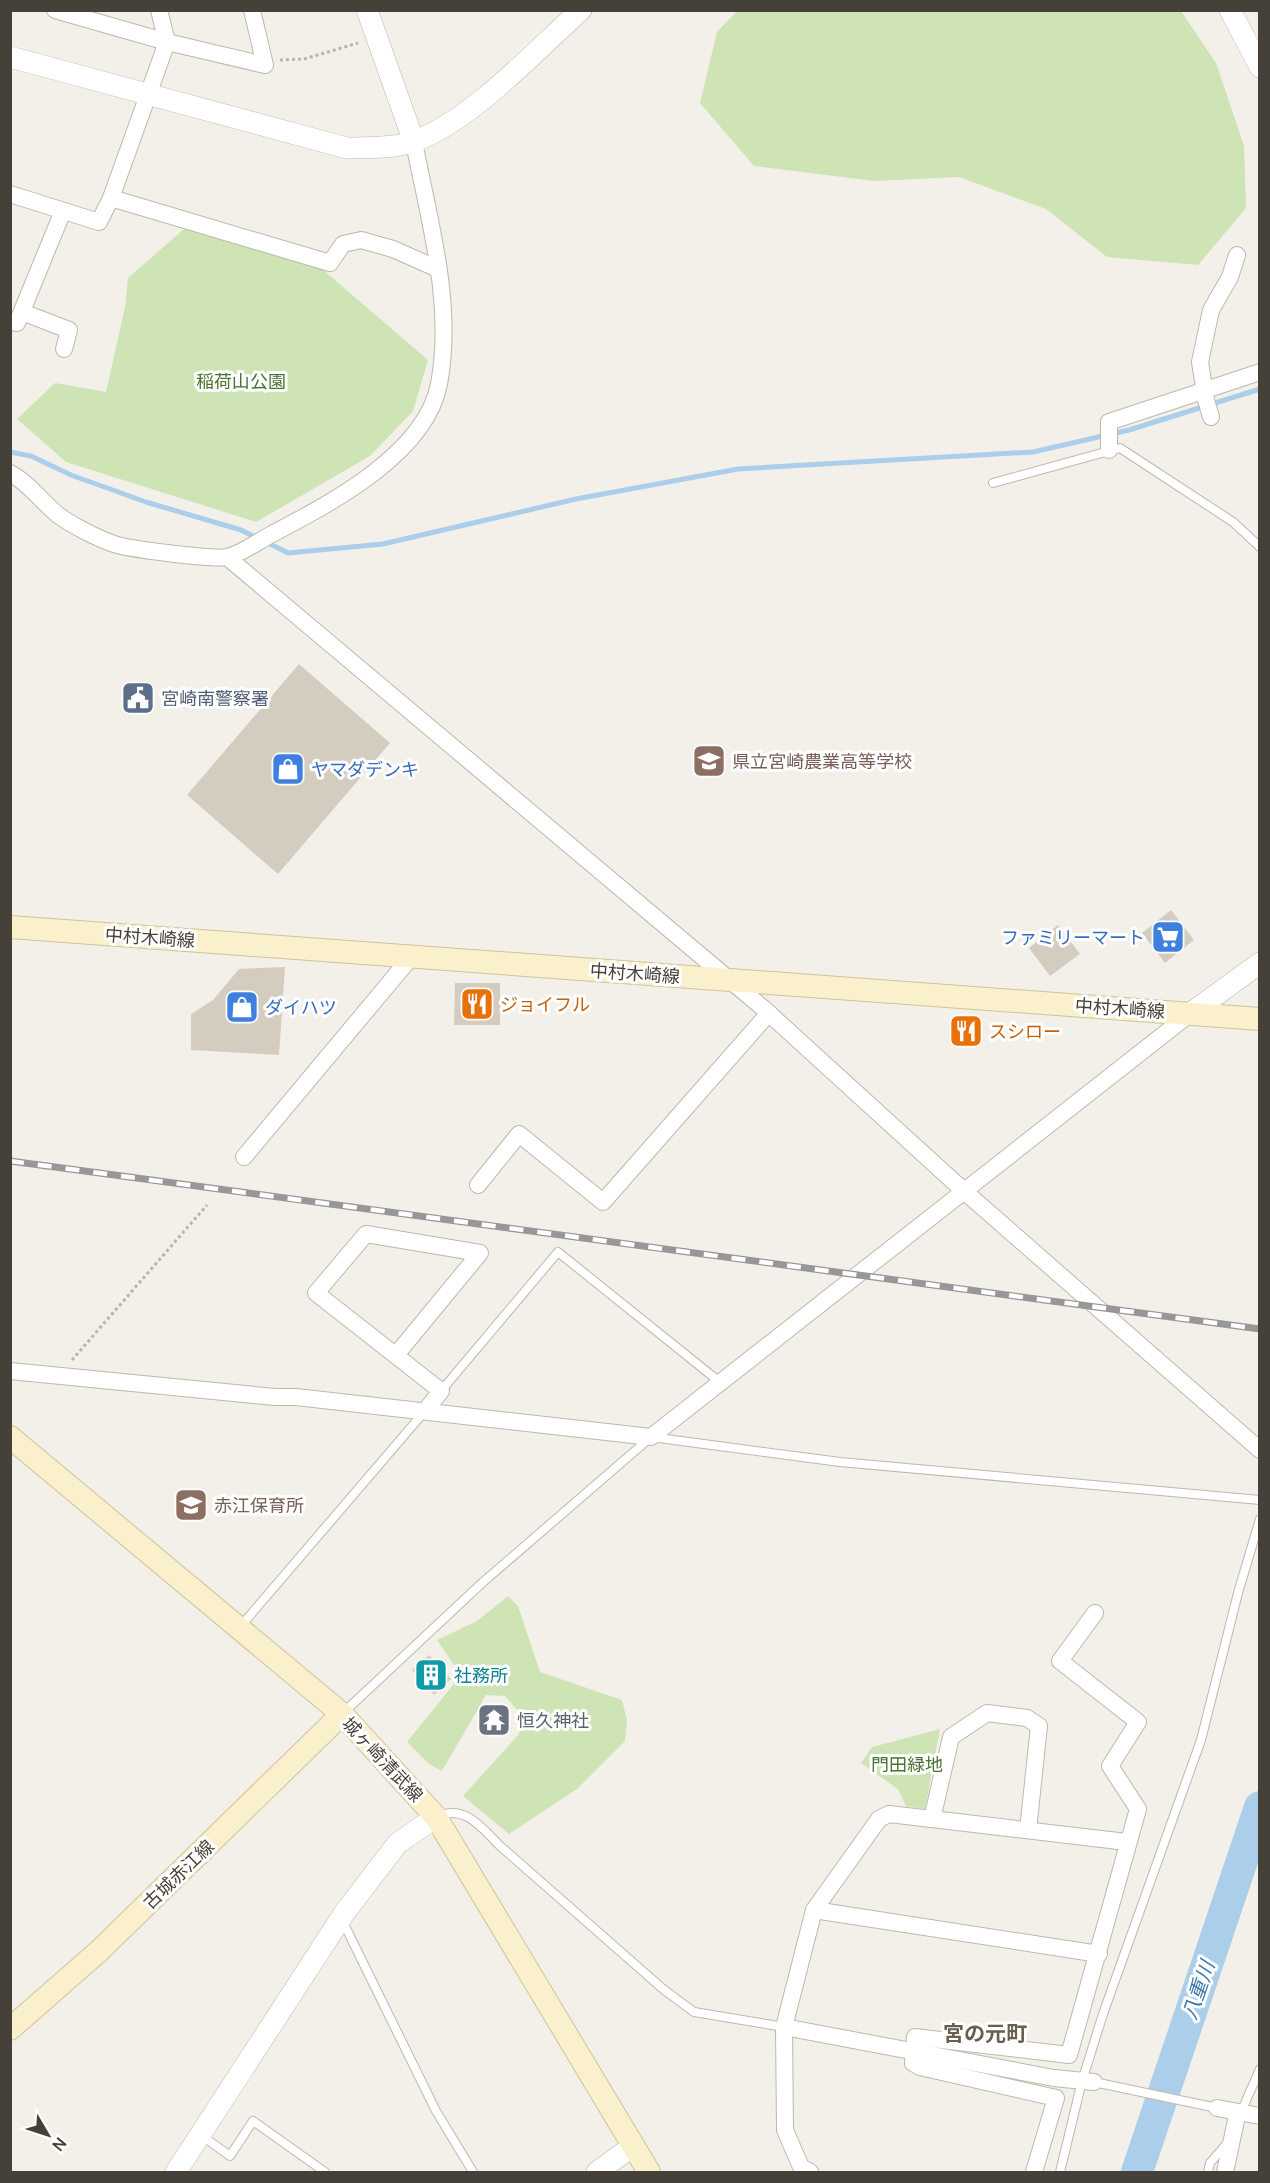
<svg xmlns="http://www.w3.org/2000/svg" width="1270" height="2183" viewBox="0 0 1270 2183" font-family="Manrope,'Noto Sans JP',sans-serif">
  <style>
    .green { fill: #cee4b5 }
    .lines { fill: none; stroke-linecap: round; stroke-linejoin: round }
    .stream { stroke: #abcfea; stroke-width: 5 }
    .river { stroke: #abcfea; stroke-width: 32 }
    .building { fill: #d4ccbf }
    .service-casing { stroke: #beb8ac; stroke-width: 10 }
    .minor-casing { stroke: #beb8ac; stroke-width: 18 }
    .tertiary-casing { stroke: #beb8ac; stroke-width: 22 }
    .secondary-casing { stroke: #cfc39c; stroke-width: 24 }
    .path { stroke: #beb49f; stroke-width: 3; stroke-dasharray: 3 3; stroke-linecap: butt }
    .service { stroke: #fff; stroke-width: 8 }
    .minor { stroke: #fff; stroke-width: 16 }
    .tertiary { stroke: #fff; stroke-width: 21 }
    .secondary { stroke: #faf0cc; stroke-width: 22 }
    .rail-casing { stroke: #979797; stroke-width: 7 }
    .rail { stroke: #fff; stroke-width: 4.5; stroke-dasharray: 14; stroke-linecap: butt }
    .labels { text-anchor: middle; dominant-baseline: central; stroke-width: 6; stroke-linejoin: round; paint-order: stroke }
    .park-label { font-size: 18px; fill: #487330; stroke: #fff }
    .service-label { font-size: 18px; fill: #4e5e75; stroke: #fff; text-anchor: start }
    .education-label { font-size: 18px; fill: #785e54; stroke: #fff; text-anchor: start }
    .shop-label { font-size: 18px; fill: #366cbe; stroke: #fff; text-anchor: start }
    .street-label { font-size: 18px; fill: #464138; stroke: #fff }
    .food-label { font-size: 18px; fill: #c56008; stroke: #fff; text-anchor: start }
    .culture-label { font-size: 18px; fill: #0d838f; stroke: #fff; text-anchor: start }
    .worship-label { font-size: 18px; fill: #5b616d; stroke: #fff; text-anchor: start }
    .water-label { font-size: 20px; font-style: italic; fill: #3a78a9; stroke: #fff }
    .quarter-label { font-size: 21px; font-weight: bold; fill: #685f50; stroke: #fff }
  </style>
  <rect width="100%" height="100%" fill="#f3f0e9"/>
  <g class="green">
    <polygon points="738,10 1181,11 1216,63 1244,146 1246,208 1198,265 1107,257 1046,209 959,177 874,181 754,166 700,103 717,32"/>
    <polygon points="185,228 321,268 428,360 413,411 370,456 256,522 66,462 17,419 55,383 106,392 125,307 128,278"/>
    <polygon points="508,1596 518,1606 540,1672 622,1700 627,1720 625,1741 577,1789 509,1834 463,1796 519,1734 520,1713 505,1696 486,1695 442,1771 429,1764 407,1742 461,1675 437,1640 477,1621"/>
    <polygon points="940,1729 925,1809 906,1806 898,1789 861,1763 872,1747"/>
  </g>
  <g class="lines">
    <g class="stream">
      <polyline points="10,452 31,456 71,475 146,502 241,530 257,538"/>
      <polyline points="266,542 288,553 383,544 576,499 738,469 1033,452 1129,430 1260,389"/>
    </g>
    <polyline class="river" points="1137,2172 1260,1807"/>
  </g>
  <g class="building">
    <polygon points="299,664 390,743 278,874 187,795"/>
    <polygon points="1171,910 1194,940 1165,963 1142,933"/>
    <polygon points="1058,925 1080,954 1050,976 1029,948"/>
    <polygon points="285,967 279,1055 191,1050 191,1014 213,1000 239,969"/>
    <polygon points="455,983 500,983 500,1025 454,1025"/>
    <polygon points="429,1655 451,1679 434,1695 412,1670"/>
    <polygon points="490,1704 511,1721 498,1736 478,1719"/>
  </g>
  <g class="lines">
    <g class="service-casing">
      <g id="service">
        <polyline points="993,483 1120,448 1233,522 1260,547"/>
        <polyline points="441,1391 558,1252 721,1383"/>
        <polyline points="240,1627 425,1411"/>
        <polyline points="343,1713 482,1583 651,1437 840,1462 1260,1500"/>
        <path d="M437 1817C464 1803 482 1828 499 1845L663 1989 694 2012 784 2027"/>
        <polyline points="342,1920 436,2111 473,2172"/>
        <polyline points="1094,2082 1217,2108"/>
        <polyline points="1241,2112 1260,2069"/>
        <polyline points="201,2135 230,2156 253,2121 325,2172"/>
        <polyline points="1060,2172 1082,2081 1103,2014 1201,1740 1238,1593 1260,1519"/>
        <polyline points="1208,2172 1210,2163 1229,2141"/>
      </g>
    </g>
    <g class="minor-casing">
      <g id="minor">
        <polyline points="55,10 167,42 265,65 252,10"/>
        <polyline points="10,194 99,222 111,198 330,263 343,244 361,240 393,249 438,269"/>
        <polyline points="111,198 167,42 159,10"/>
        <polyline points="22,312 69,330 64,349"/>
        <polyline points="10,321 17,323 63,211"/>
        <polyline points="1211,417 1206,400 1200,362 1211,310 1230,277 1237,255"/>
        <polyline points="1109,450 1109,422 1260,372"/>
        <path d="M10 473C30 484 41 501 58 515 73 526 97 538 114 544 128 549 215 560 227 557 242 554 258 541 272 534 329 504 426 454 439 384 454 303 429 221 414 142"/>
        <polyline points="227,557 763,1008 964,1191 1260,1450"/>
        <polyline points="244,1157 412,956"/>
        <polyline points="478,1185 519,1134 603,1202 769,1013"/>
        <polyline points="396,1355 480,1253 366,1234 316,1293 441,1391 425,1411"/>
        <polyline points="10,1371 275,1397 296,1397 651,1437 1191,1013"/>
        <polyline points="932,1819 951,1737 987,1713 1027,1718 1039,1726 1028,1830"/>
        <polyline points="814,1910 1099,1954"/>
        <polyline points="784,2027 1054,2078 1094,2082"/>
        <polyline points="1217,2108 1260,2116"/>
        <polyline points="810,2172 801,2167 785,2130 784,2027 814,1910 879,1819 889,1814 1127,1842"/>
        <polyline points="1034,2172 1056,2098 920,2067 913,2063 915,2037 1069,2055 1138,1809 1110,1766 1138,1722 1060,1661 1095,1613"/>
        <polyline points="1225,2172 1237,2116 1241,2112"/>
      </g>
    </g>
    <g class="tertiary-casing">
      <g id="tertiary">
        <polyline points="367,10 414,142"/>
        <polyline points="1230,10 1260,67"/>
        <path d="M10 57 347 148C369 147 394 149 415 141 472 120 535 51 581 10"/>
        <polyline points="1191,1013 1260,963"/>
        <polyline points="176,2172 345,1912 398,1843 436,1817"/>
        <polyline points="597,2172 633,2146"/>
      </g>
    </g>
    <g class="secondary-casing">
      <g id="secondary">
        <polyline points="10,927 1260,1019"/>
        <polyline points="10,1437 342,1714 436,1817 649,2172"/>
        <polyline points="10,2029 98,1952 342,1714"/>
      </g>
    </g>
    <g class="path">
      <polyline points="280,60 304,59 358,43"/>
      <polyline points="72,1360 207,1205"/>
    </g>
    <use href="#service" class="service"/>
    <use href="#minor" class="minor"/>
    <use href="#tertiary" class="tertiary"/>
    <use href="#secondary" class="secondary"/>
    <g class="rail-casing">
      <polyline id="rail" points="10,1161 1260,1329"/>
    </g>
    <use href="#rail" class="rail"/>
  </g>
  <defs>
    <g id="civic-square" transform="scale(1.725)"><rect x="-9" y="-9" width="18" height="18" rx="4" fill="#5c6f8a" stroke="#fff"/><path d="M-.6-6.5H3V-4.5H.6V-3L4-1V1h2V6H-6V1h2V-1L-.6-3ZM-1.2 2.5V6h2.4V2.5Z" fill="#fff"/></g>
    <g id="school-square" transform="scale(1.725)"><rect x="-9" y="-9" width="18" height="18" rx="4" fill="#8d6e63" stroke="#fff"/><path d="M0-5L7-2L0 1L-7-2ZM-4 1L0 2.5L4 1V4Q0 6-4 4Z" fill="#fff"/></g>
    <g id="shop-square" transform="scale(1.725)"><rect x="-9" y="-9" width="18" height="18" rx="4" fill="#3f7fe0" stroke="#fff"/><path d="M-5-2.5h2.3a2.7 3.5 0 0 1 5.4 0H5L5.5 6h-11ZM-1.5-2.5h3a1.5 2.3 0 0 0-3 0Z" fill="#fff"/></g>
    <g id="supermarket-square" transform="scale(1.725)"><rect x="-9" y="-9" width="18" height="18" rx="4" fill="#3f7fe0" stroke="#fff"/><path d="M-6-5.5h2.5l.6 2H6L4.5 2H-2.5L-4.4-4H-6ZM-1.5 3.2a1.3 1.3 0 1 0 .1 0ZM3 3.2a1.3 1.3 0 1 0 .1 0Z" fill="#fff"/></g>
    <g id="restaurant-square" transform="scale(1.725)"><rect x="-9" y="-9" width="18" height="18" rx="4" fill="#e8710a" stroke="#fff"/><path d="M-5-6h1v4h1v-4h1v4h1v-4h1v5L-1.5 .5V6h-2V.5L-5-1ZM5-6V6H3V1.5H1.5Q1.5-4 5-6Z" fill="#fff"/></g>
    <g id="building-square" transform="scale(1.725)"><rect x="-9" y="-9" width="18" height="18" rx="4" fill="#0f9aa8" stroke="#fff"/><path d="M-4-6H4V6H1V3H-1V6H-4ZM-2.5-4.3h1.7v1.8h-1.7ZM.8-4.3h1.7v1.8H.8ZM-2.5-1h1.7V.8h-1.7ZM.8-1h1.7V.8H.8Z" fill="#fff"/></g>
    <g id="temple-square" transform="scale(1.725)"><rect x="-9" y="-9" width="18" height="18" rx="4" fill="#6b7280" stroke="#fff"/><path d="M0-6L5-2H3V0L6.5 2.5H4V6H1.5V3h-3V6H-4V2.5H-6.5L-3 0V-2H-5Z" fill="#fff"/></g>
  </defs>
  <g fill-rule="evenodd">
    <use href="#civic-square" x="138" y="698"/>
    <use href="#school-square" x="709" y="761"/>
    <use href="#shop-square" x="288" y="769"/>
    <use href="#supermarket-square" x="1168" y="937"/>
    <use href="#restaurant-square" x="477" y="1004"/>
    <use href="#shop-square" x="242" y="1007"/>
    <use href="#restaurant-square" x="966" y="1031"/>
    <use href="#school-square" x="191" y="1505"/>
    <use href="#building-square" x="431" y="1675"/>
    <use href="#temple-square" x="494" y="1720"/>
  </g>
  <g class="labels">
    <g class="park-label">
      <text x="241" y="381">稲荷山公園</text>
      <text x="907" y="1764">門田緑地</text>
    </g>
    <g class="service-label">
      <text x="161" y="698">宮崎南警察署</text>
    </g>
    <g class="education-label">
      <text x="732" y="761">県立宮崎農業高等学校</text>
      <text x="214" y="1505">赤江保育所</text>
    </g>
    <g class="shop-label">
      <text x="311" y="769">ヤマダデンキ</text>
      <text x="1145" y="937" text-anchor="end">ファミリーマート</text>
      <text x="265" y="1007">ダイハツ</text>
    </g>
    <g class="street-label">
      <text transform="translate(150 937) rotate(4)">中村木崎線</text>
      <text transform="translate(635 973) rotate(4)">中村木崎線</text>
      <text transform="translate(1120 1008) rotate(4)">中村木崎線</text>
      <text transform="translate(383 1759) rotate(47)">城ヶ崎清武線</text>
      <text transform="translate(178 1874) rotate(-44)">古城赤江線</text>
    </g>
    <g class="food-label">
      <text x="500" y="1004">ジョイフル</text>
      <text x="989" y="1031">スシロー</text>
    </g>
    <g class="culture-label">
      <text x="454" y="1675">社務所</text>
    </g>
    <g class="worship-label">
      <text x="517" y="1720">恒久神社</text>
    </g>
    <g class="water-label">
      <text transform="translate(1198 1990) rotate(-71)">八重川</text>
    </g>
    <g class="quarter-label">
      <text x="985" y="2033">宮の元町</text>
    </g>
  </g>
  <rect width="1270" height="2183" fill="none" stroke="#464138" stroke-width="24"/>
  <g transform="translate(48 2135) rotate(129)" stroke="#ffffff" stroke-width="4.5" paint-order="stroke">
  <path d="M0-4.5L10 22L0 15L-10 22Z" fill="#464138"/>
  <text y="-9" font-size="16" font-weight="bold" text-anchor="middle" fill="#464138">N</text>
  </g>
</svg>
